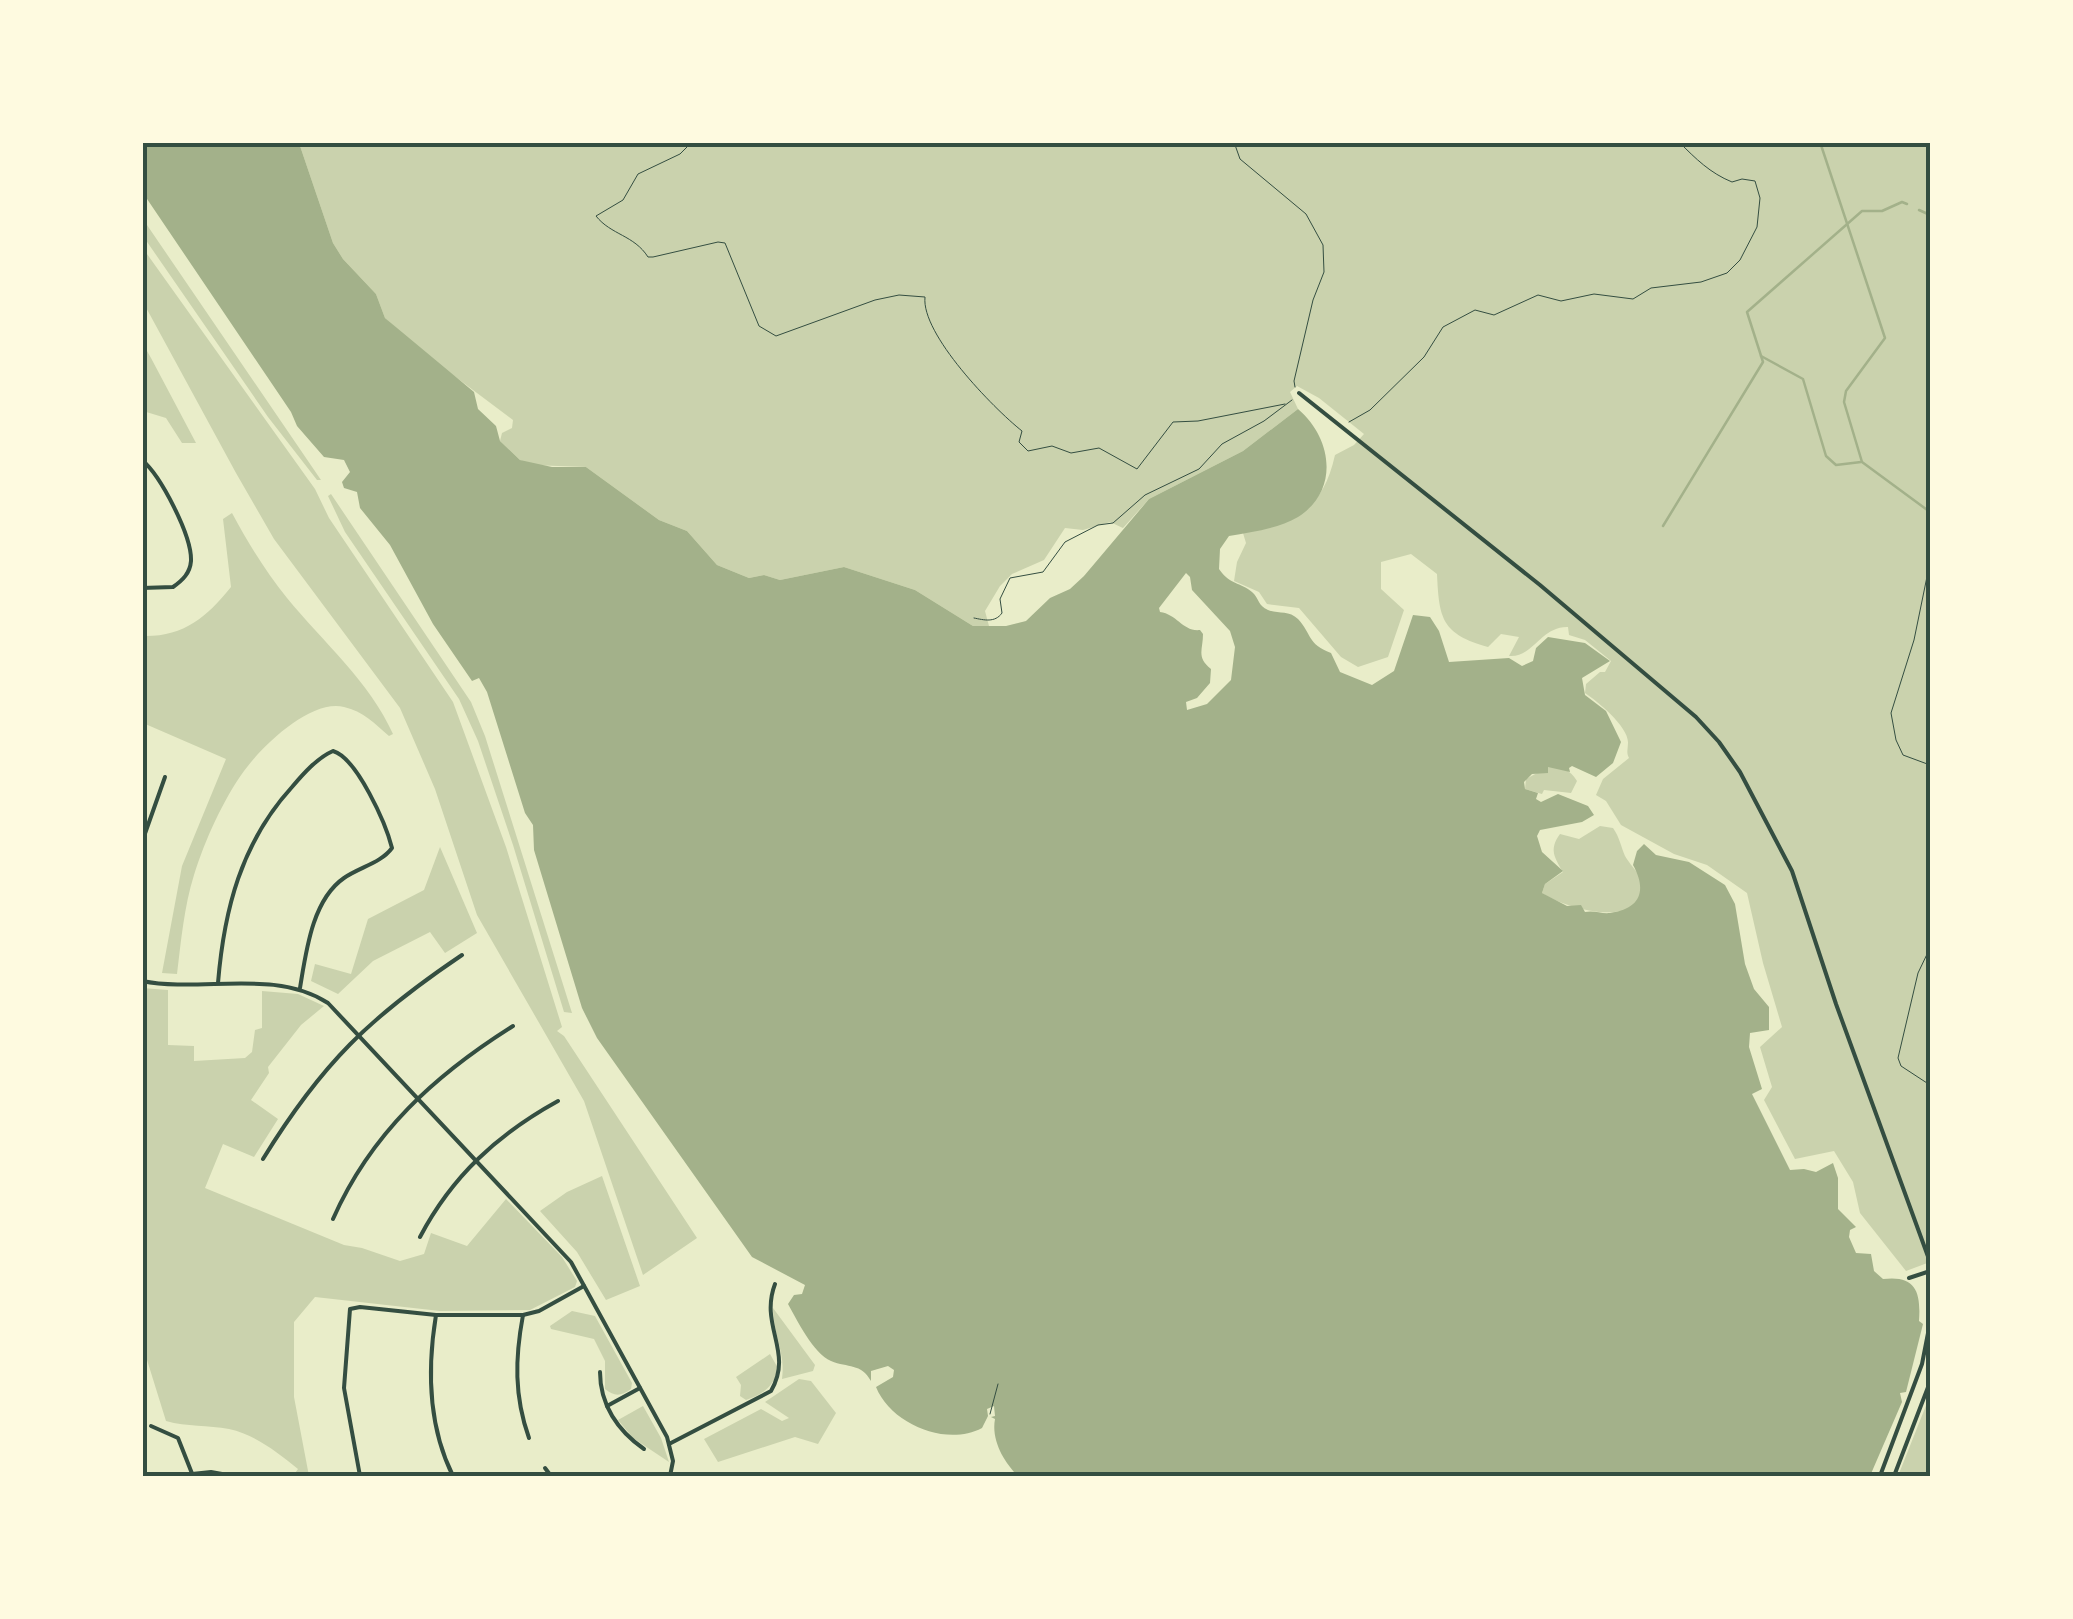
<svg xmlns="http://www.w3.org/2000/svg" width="2073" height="1619" viewBox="0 0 2073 1619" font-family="'Varela Round',sans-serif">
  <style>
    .green { fill: #cad2ad }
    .water { fill: #a3b18a; fill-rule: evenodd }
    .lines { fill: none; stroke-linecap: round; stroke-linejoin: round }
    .stream { stroke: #a3b18a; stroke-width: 2.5 }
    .path { stroke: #344e41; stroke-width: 1 }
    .minor { stroke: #344e41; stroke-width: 4 }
    .tertiary { stroke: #344e41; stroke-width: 4 }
    .neatline { fill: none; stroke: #344e41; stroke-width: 4 }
  </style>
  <rect width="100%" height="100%" fill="#e9edc9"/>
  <g class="green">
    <path d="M299 143H1930V1262L1906 1271 1860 1213 1853 1182 1834 1151 1795 1159 1764 1100 1772 1087 1760 1047 1782 1027 1763 963 1747 893 1707 865 1674 854 1621 825 1606 801 1596 795 1603 779 1629 758C1626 753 1628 748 1628 743 1629 727 1597 701 1585 693L1586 684 1600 672H1605L1611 661 1585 640 1569 635 1568 627C1541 626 1533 658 1509 656L1519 637 1501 634 1488 647C1442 634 1439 619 1437 574L1411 554 1381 562V589L1404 610 1388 657 1358 667 1341 657 1299 608 1267 604 1259 592 1234 581 1237 562 1246 543 1243 533C1294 523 1323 510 1335 455L1354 445 1364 434 1319 398 1297 386 1290 392 1298 409 1243 451 1149 499 1123 528 1110 522 1083 530 1065 528 1044 560 1012 574 1000 586 985 611 989 626H973L915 590 844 567 780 580 764 575 749 578 717 565 687 531 659 520 586 467 531 465 520 460 500 441 502 433 512 428 513 420 429 357 385 318 376 294 343 259 333 243Z"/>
    <polygon points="143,218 147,225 321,480 317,480 268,417 143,236"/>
    <polygon points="142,247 315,489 329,518 453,702 506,847 562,1027 557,1031 564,1036 697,1238 643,1275 584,1101 477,915 435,789 400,708 274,539 236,473 143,302"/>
    <polygon points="143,344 151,358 196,443 182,443 166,418 143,411"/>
    <polygon points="331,494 471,702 485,736 572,1013 564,1012 513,845 478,741 459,699 345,532 328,496"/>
    <path d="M232 513C248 543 266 572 287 598 323 642 370 682 393 734L389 736C375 724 363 711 344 707 311 699 263 745 244 771 223 800 205 840 194 875 184 907 181 941 177 974L162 973 182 866 226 759 143 723V636C183 637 206 618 231 587L223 519Z"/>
    <path d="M1548 767C1561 767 1570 769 1577 781L1571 793 1544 790 1542 794 1525 789 1526 779Z"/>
    <path d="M1600 826 1613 828C1620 838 1621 847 1625 856 1631 867 1645 877 1642 892 1634 929 1562 907 1542 893L1545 884 1563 872C1554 857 1549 849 1560 834L1579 839Z"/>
    <polygon points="440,847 477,933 445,953 430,932 373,961 338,994 311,981 315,964 351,974 368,919 424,890"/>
    <path d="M142 988 168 990V1045L194 1046V1061L245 1058 252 1052 255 1030 262 1028V991L298 994 324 1006 301 1025 268 1067 269 1073 251 1100 278 1119 254 1157 223 1144 205 1188 344 1245 362 1248 400 1261 424 1254 431 1233 467 1246 506 1199 562 1257 577 1281 575 1287 530 1310 440 1311 315 1297 294 1322V1397L309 1476H293L298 1469C277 1452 256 1435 229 1429 208 1425 187 1427 166 1421L143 1347Z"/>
    <polygon points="602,1176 640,1286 606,1300 577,1252 540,1211 567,1192"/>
    <path d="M773 1308 815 1365 813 1371 782 1379C786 1354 773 1334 773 1308Z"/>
    <path d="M572 1311 595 1316 632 1383 631 1389C621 1396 615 1397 605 1389V1361L594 1339 551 1329 550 1326Z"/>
    <path d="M770 1354 779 1370C772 1387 764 1394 746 1400L740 1396 741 1385 736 1377Z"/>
    <polygon points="799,1379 811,1381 836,1413 818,1444 795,1437 718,1462 704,1439 761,1409 782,1421 789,1418 765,1402"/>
    <polygon points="1930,1393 1930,1476 1898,1476 1927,1403"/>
    <polygon points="643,1406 661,1438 669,1462 633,1438 618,1420"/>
  </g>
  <path class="water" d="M143 143H299L333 243 343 259 376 294 385 318 474 392 478 409 496 426 500 441 520 460 552 467H586L659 520 687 531 717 565 749 578 764 575 780 580 844 567 915 590 973 626H1006L1026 621 1050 598 1070 589 1084 576 1149 499 1243 451 1298 409C1332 438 1340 490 1298 517 1277 529 1252 532 1229 536L1220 549 1219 569C1230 585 1240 582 1252 592 1259 598 1258 606 1268 610 1278 614 1289 610 1298 619 1312 634 1307 644 1331 653L1340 672 1372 685 1394 671 1413 615 1430 617 1439 631 1449 662 1509 658 1522 666 1533 661 1536 648 1548 637 1585 643 1610 661 1582 678 1585 695 1606 711 1621 742 1613 763 1596 777 1572 766 1569 768 1570 772 1548 767V773L1532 774 1524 782 1525 789 1538 793 1536 799 1541 802 1558 794 1588 806 1594 815 1582 822 1540 830 1537 836 1542 852 1563 871 1545 884 1542 893 1567 906 1581 905 1585 912C1594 910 1601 914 1610 913 1641 909 1647 890 1633 865L1637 851 1644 844 1656 855 1689 862 1725 885 1735 904 1745 964 1754 989 1769 1007V1030L1750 1033 1749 1047 1762 1089 1752 1094 1790 1170 1804 1169 1816 1172 1833 1163 1838 1178V1209L1856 1227 1850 1230 1849 1237 1856 1253 1871 1254 1874 1271 1883 1279C1916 1275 1921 1292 1919 1321L1923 1324 1906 1392 1900 1393 1902 1402 1870 1476H1018C1004 1462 991 1440 995 1419L991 1417 995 1416 994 1406 987 1409 988 1416 982 1428C946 1447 891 1424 876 1387L893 1377 894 1370 888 1366 871 1371V1381C861 1363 848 1368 831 1361 813 1353 797 1320 788 1304L794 1295 802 1294 805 1285 752 1257 597 1038 582 1008 534 850 533 825 525 813 487 692 479 678 472 681 433 624 390 545 360 508 357 492 344 488 342 482 350 472 344 460 324 457 297 426 291 412 143 193ZM1186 573 1190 577 1192 590 1230 631 1235 647 1231 680 1207 704 1187 710 1186 702 1197 698 1210 683 1211 669C1196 657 1203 650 1203 634L1200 630C1183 632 1177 614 1160 612L1159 608Z"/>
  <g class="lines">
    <g class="stream">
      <polyline points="1820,142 1885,338 1846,391 1844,402 1862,462 1930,512"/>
      <polyline points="1919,210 1930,215"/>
      <polyline points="1761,356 1803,379 1826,456 1836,465 1861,462"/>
      <polyline points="1663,526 1763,362 1747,312 1862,211 1882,211 1902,202 1907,204"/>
    </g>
    <g class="path">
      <path d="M692 142 680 154 638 174 623 200 596 216C611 235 634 235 648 257H653L718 242 725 243 759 326 776 336 875 300 899 295 925 297C921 334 993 408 1022 431L1019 442 1028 451 1052 446 1071 453 1099 448 1137 469 1173 422 1198 421 1285 404"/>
      <polyline points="1234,142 1240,159 1306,214 1323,245 1324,272 1313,300 1294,381 1295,387"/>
      <polyline points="1651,142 1666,145 1674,142"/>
      <path d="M1349 422 1370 410 1424 357 1443 327 1475 310 1494 315 1538 295 1561 301 1594 294 1633 299 1651 288 1701 282 1727 273 1740 260 1757 227 1760 198 1755 181 1742 179 1732 182C1710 173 1696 159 1679 142"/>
      <polyline points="1930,562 1914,640 1891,713 1896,740 1903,755 1930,765"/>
      <path d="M974 618C984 620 995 623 1002 613L1000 599 1010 578 1043 572 1065 542 1098 525 1113 523 1145 495 1199 469 1222 444 1264 421 1292 400"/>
      <polyline points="1930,948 1918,973 1898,1058 1901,1066 1930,1085"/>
      <polyline points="990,1414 998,1384"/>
    </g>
    <g class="minor">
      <polyline points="1299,393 1540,585 1696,717 1719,742 1740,772 1792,871 1836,1004 1930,1262"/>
      <path d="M142 460C161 476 192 536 191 561 190 573 183 580 173 587L142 588"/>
      <polyline points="142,842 165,777"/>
      <path d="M218 983C224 910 241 843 292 787 303 774 317 758 333 751 357 758 386 824 392 848 381 863 360 867 344 878 312 900 306 952 300 988"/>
      <path d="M263 1159C322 1063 370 1017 462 955"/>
      <path d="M333 1219C371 1133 435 1075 513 1026"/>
      <path d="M420 1237C452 1176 498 1134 558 1101"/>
      <polyline points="1928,1262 1930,1293"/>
      <polyline points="1909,1278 1930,1271"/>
      <path d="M436 1315C427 1370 428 1426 453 1476"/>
      <path d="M523 1315C515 1358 514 1396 529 1438"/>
      <path d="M600 1372C600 1405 618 1431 644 1449"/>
      <polyline points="607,1406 640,1388"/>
      <polyline points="151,1426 178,1438 193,1476"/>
      <path d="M669 1444 771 1391C794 1352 759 1326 775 1284"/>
      <polyline points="545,1468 551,1476"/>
      <polyline points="192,1474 211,1472 233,1476"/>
      <polyline points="360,1476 344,1388 350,1309 360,1307 436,1315 523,1315 539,1311 584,1286"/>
      <polyline points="1880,1476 1922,1364 1930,1323"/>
      <polyline points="1894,1476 1930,1382"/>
    </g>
    <path class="tertiary" d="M142 981C202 993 274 968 328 1003L571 1262 667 1437 673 1461 670 1476"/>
  </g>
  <rect width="2073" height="1619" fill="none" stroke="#fefae0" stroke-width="290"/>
  <rect x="145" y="145" width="1783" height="1329" class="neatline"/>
</svg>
